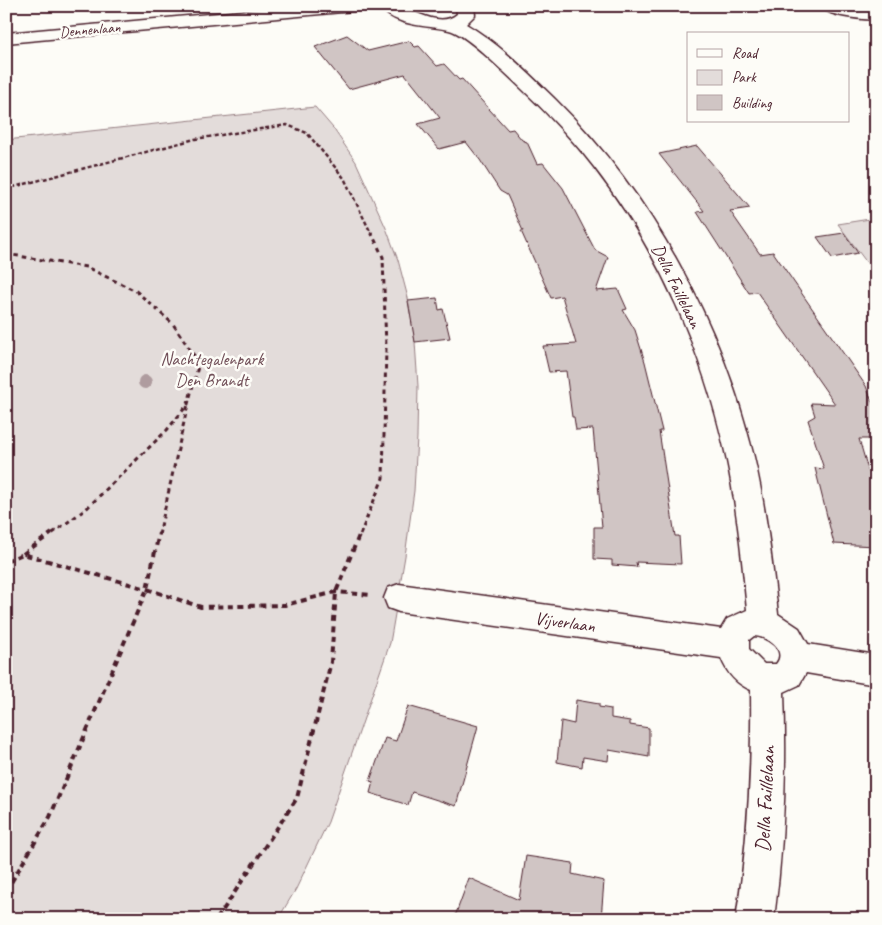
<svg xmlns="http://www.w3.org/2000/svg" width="882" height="925" viewBox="0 0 882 925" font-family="Caveat,sans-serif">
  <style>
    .green { fill: #e3dcda; stroke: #967e82 }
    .building { fill: #d0c5c4; stroke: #4a1f2b }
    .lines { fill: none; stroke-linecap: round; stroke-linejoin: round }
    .minor-casing { stroke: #4a1f2b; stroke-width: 3 }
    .path-far2 { stroke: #4a1f2b; stroke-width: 2.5; stroke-dasharray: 4 2.5; stroke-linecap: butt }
    .path-far1 { stroke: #4a1f2b; stroke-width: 3; stroke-dasharray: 4.5 4; stroke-linecap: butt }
    .path { stroke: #4a1f2b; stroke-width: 4; stroke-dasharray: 6 4.5; stroke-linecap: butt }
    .minor { fill: #fdfcf7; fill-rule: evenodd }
    .tree { fill: #af9c9f }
    .labels { text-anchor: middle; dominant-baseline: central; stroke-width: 5; stroke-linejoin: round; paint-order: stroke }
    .far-street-label { font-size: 15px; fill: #4a1f2b; stroke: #fdfcf7 }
    .street-label { font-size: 18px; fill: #4a1f2b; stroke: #fdfcf7 }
    .park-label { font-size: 18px; fill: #704e57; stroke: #fdfcf7 }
    .near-street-label { font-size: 21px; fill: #4a1f2b; stroke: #fdfcf7 }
  </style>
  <rect width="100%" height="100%" fill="#fdfcf7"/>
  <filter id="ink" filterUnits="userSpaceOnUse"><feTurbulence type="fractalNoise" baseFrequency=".02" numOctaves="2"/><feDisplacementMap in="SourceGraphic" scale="10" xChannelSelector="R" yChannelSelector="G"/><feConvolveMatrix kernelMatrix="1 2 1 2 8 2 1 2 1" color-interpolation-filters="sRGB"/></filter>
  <g filter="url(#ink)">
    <g class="green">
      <polygon points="315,107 333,128 356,162 386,228 398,260 408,298 415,342 418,386 417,437 414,491 405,556 390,643 328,822 296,889 278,919 6,919 6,140"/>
      <polygon points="876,218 876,275 838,224"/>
    </g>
    <g class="building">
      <polygon points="347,35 368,51 409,41 415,47 419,46 437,66 444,64 459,80 462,79 508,130 513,129 522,140 527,142 537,164 543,163 563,188 595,250 608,257 596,291 618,289 627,309 623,310 635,330 645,362 662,431 659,431 675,536 679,536 681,564 636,562 637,567 612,565 612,560 594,559 594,527 602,527 593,429 576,430 574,417 572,417 566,371 549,372 543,346 576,344 562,296 551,298 521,231 523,231 507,195 500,191 480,160 466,142 439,149 418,124 440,118 405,74 349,89 315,47"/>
      <polygon points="697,146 750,208 730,211 760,254 773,252 866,386 876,412 876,439 859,439 876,497 876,546 834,544 815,468 824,469 808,420 815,416 811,403 835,404 757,292 749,293 697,212 704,211 659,154"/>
      <polygon points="844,233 858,253 832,258 817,237"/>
      <polygon points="437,298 439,310 443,309 450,338 415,342 408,301"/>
      <polygon points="576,700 599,704 599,707 611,709 611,718 630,721 630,725 649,728 649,757 609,750 608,761 583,757 582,767 557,762 561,721 574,724"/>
      <polygon points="408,706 478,726 456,806 412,792 408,805 370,793 373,782 370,781 385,738 396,741"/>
      <polygon points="526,856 573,863 572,874 604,881 601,919 454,919 469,878 519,900"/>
    </g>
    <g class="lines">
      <g class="minor-casing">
        <g id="minor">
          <polygon points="293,6 362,6 359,10 353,11 6,43 6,33"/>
          <path d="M379 6C386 6 394 5 400 7 416 11 441 28 457 14L456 6H474L475 15 466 24C500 44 528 73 556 100 654 197 721 323 754 457 766 508 772 561 778 614L799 628 808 644 876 655V685L806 673 799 685 784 692C787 768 784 843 774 919H736C748 843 752 767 751 690 736 684 727 673 721 658L399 612 388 608 384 598 388 588 399 584 721 629 727 619 747 610C742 559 737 507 726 456 703 352 659 251 594 167 567 132 535 101 503 71 492 61 462 32 449 30 427 25 394 27 379 6ZM754 636C766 636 788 650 776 664H764L749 649V640Z"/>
          <path d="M820 6H849L876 10V20C863 19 828 17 820 6Z"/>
        </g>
      </g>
      <polyline class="path-far2" points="6,189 195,139 287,125 307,133 344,178 371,233"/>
      <g class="path-far1">
        <polyline points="6,254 86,267 136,291 173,324 199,363 188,404 167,430 86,509 50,535"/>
        <polyline points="159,535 188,404"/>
        <polyline points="360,535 383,478 386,348 383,257 371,232"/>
      </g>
      <g class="path">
        <polyline points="23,554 52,533"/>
        <polyline points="6,561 23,554 147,589 201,607 285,605 336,592 371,595"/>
        <polyline points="6,891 50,817 147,589 159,533"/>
        <polyline points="217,919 297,798 331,662 336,592 360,533"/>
      </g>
      <use href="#minor" class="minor"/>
    </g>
    <circle class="tree" cx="145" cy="382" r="7"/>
  </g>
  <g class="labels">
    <g class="far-street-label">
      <text transform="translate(90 30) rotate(-5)">Dennenlaan</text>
    </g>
    <g class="street-label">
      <text transform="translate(677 286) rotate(64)">Della Faillelaan</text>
      <text transform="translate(565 622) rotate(8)">Vijverlaan</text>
    </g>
    <g class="park-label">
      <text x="212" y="359">Nachtegalenpark<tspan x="212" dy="21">Den Brandt</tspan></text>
    </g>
    <g class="near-street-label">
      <text transform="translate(765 799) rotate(-87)">Della Faillelaan</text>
    </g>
  </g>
  <rect width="882" height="925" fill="none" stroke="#fdfcf7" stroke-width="25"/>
  <rect x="12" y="12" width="857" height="900" fill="none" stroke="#4a1f2b" stroke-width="2" filter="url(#ink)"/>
  <rect x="687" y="32" width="162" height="90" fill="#fdfcf7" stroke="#b5a4a5"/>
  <rect x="697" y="49" width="25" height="8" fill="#fdfcf7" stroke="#b5a4a5"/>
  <text x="732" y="58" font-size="15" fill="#4a1f2b">Road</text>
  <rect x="697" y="70" width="25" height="15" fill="#e3dcda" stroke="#b5a4a5"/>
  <text x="732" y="82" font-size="15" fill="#4a1f2b">Park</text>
  <rect x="697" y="95" width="25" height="15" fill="#d0c5c4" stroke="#b5a4a5"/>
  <text x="732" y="108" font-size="15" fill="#4a1f2b">Building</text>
</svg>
